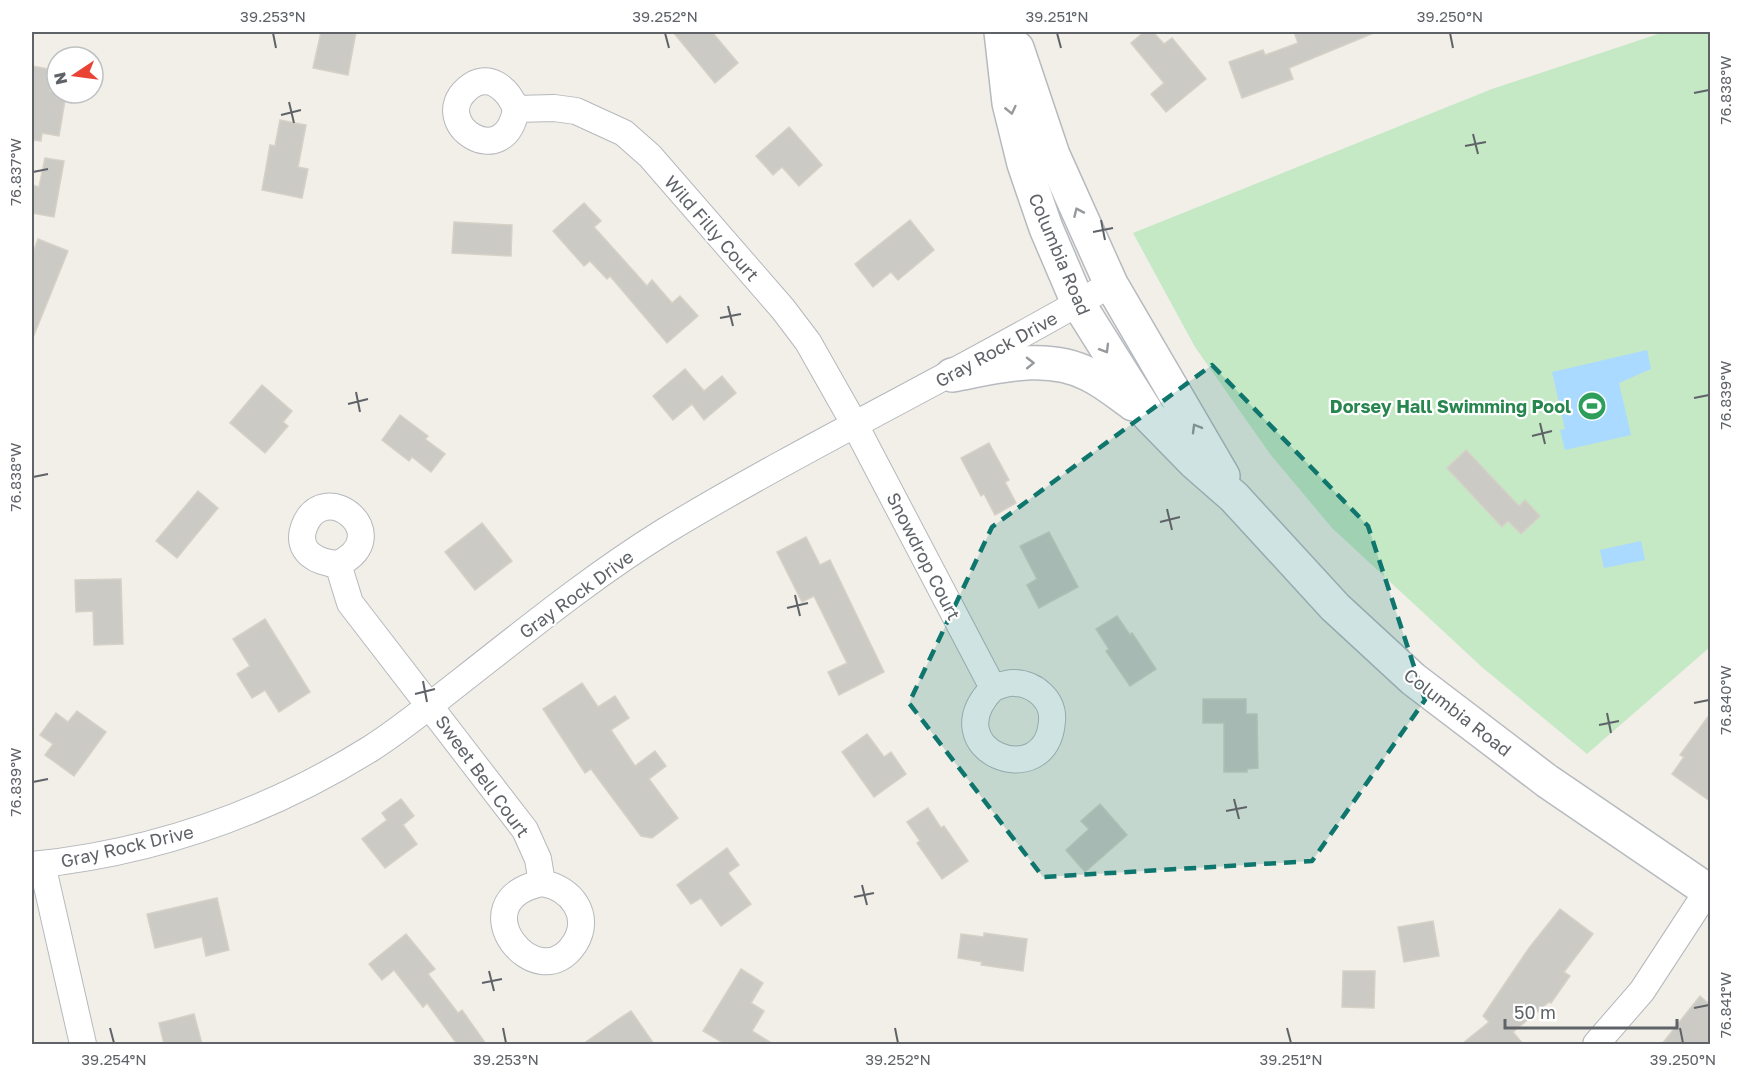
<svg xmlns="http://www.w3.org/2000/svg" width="1742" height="1076" viewBox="0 0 1742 1076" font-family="'Golos Text',sans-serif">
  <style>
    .green { fill: #c5e8c5 }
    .water { fill: #aadaff }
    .building { fill: #cccac5; stroke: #d6d1c6; stroke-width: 1.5 }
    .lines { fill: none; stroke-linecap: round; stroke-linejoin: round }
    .street-casing { stroke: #b5b8bc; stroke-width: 28 }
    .secondary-casing { stroke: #b6babf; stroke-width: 36 }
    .street { stroke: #fff; stroke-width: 26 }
    .secondary { stroke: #fff; stroke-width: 33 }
    .oneway { stroke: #979a9d }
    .marked { fill: #0f766e; fill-opacity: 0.2; stroke: #0f766e; stroke-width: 4.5; stroke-dasharray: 12 8; stroke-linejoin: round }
    .ticks { fill: none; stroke: #5f6368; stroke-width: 2 }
    .labels { text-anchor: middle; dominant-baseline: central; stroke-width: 4.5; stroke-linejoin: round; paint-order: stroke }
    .street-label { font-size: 18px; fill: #5f6368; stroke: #fff }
    .leisure-label { font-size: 18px; font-weight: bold; fill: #27864d; stroke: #fff; text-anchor: end }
    .neatline { fill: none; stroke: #5f6368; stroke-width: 2 }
    .ticks-label { font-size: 15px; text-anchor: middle; fill: #5f6368 }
  </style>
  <rect width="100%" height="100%" fill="#f1efe8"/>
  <polygon class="green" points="1664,32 1710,32 1710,647 1587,754 1483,668 1332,528 1270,454 1195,347 1133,233 1492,89"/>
  <g class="water">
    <polygon points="1647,350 1651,369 1619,383 1631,435 1565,450 1560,430 1565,429 1552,372"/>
    <polygon points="1641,541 1645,560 1604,568 1600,550"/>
  </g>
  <g class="building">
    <polygon points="321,32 356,32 348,75 313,68"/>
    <polygon points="673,32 712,32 738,63 715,83"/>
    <polygon points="1144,32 1153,32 1164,44 1172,38 1206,79 1166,112 1151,94 1164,83 1131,43"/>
    <polygon points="1294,32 1376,32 1289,68 1293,79 1242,98 1229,62 1263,50 1265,55 1298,43"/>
    <polygon points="32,66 54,70 50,91 66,94 59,136 42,133 41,141 32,140"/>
    <polygon points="280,120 306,125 298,167 308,169 302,198 262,190 270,145 275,146"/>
    <polygon points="789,127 822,165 799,186 782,167 773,175 756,156"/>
    <polygon points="45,158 64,161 54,217 32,213 32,185 39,187"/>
    <polygon points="584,203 601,221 594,227 647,286 652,280 672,303 680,296 698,316 667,343 610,276 607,279 590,261 584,266 553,231"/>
    <polygon points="910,220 934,250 898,280 891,272 873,287 855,264"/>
    <polygon points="454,222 512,225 511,256 452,253"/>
    <polygon points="38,239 68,251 32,340 32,255"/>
    <polygon points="685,369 704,391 722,376 736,393 704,420 692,404 673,420 653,396"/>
    <polygon points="262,385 292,411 283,422 288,426 265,453 230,423"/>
    <polygon points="400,415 428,436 425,439 445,454 431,472 412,457 409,461 382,440"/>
    <polygon points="989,443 1009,480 1005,482 1016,503 995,515 984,494 981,496 961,458"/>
    <polygon points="1466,450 1519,506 1525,500 1540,516 1521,534 1508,521 1502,527 1447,468"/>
    <polygon points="198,491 218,508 177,558 156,541"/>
    <polygon points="482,523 512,561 475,590 445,552"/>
    <polygon points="1049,532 1078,587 1039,608 1027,585 1037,579 1020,546"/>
    <polygon points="806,537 820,565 830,560 884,672 839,695 828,672 847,663 814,596 802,602 777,552"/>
    <polygon points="121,579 123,644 94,645 93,611 76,612 75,580"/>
    <polygon points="1117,616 1130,635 1132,633 1156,669 1130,686 1106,651 1109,649 1096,629"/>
    <polygon points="265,619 310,692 279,712 265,690 252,698 237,674 250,666 233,639"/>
    <polygon points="582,683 598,707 615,696 629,718 611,730 635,766 655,751 666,766 649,779 678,818 652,838 641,836 591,769 585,773 543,709"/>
    <polygon points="1203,699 1246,699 1246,714 1257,714 1258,768 1247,769 1247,772 1224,772 1224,723 1203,723"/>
    <polygon points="77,711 106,732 74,776 45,755 53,744 40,735 56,713 68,722"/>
    <polygon points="1710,714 1710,801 1672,774 1684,757 1680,755"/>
    <polygon points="867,734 884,757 891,752 906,774 874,797 842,752"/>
    <polygon points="401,799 414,816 403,825 417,844 385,868 362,839 387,820 382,813"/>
    <polygon points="1100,804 1127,835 1085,872 1066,850 1089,829 1081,821"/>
    <polygon points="928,808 941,828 944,826 968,861 942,879 917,843 920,841 907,822"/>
    <polygon points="727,848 739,865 728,873 751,904 721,926 701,898 691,904 677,885"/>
    <polygon points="217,898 229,950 206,956 202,937 155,948 147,914"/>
    <polygon points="1560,909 1593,934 1564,972 1570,976 1551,1003 1549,1002 1513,1032 1523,1044 1462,1044 1489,1022 1483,1016 1529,948"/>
    <polygon points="1433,921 1439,956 1404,962 1398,927"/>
    <polygon points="984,933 1027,939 1023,971 981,965 982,962 958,958 961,934 984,937"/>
    <polygon points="406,934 435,969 428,974 458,1013 462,1010 486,1044 457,1044 427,1003 423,1007 394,970 382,980 369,964"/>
    <polygon points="741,969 763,983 751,1003 764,1011 752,1031 773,1044 725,1044 703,1031"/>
    <polygon points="1343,971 1375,971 1374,1008 1342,1007"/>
    <polygon points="1700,996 1710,1005 1710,1044 1662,1044"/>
    <polygon points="631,1011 654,1044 583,1044 620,1018"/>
    <polygon points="194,1014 202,1044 164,1044 159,1023"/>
  </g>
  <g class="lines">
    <g class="street-casing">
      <g id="street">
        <path d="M516 109C505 175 428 123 467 89 488 70 508 89 516 109L554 108 576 111 624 133 650 156 783 309 808 342 855 425 993 688C932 750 1047 795 1052 721 1054 700 1035 684 1015 683 1008 682 999 686 993 688"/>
        <path d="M338 564C318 563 295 552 304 527 323 475 398 535 338 564L350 603 525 830 538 859 542 883C571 888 592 915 575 943 538 1002 456 901 542 883"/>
        <polyline points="42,864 83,1044"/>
        <path d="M32 865C152 853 267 813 370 749 403 728 434 702 465 678 530 627 594 575 665 531 811 443 965 370 1111 284"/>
        <polyline points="1596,1044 1642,991 1708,890"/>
      </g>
    </g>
    <g class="secondary-casing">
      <g id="secondary">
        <polyline points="1001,32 1009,103 1024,164 1046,228 1078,303 1149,416 1194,462 1234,497 1335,607 1413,679 1547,781 1710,892"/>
        <polyline points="1017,48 1053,155 1111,284 1223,476"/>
        <path d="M952 375C996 367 1047 352 1090 375 1106 383 1119 394 1133 404"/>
      </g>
    </g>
    <use href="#street" class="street"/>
    <use href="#secondary" class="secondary"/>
  </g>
  <defs><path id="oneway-chevron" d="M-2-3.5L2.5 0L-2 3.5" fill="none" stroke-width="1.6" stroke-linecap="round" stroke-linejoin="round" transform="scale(1.5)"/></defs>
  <g class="oneway">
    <use href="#oneway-chevron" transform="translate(1011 110) rotate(77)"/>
    <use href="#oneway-chevron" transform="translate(1078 212) rotate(-114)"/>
    <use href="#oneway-chevron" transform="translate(1105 349) rotate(59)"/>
    <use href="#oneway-chevron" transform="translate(1030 363) rotate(-1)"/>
    <use href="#oneway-chevron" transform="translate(1196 428) rotate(-120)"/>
  </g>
  <path class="marked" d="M1212 365 1368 526 1425 700 1312 861 1043 877 909 703 992 527Z"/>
  <path class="ticks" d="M273 33 276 48M665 33 669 48M1057 33 1061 48M1450 33 1453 48M1694 93 1709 90M289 102 294 123M281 115 301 110M1473 134 1478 154M1465 146 1486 142M33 172 48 169M1101 220 1105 240M1093 232 1113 228M728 306 733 326M720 318 741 314M356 392 360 412M1694 398 1709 395M348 404 368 399M1540 423 1545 444M1532 436 1552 431M33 477 48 474M1167 509 1172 530M1160 522 1180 517M795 595 800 616M787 608 808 603M423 681 427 702M415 694 435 689M1694 703 1709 700M1607 713 1611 733M1599 725 1619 721M33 782 48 779M1234 799 1239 819M1226 811 1247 807M862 885 867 905M854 897 874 893M489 971 494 991M482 983 502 979M1694 1008 1709 1005M110 1028 114 1043M503 1028 506 1043M895 1028 898 1043M1287 1028 1291 1043M1680 1028 1683 1043"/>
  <defs>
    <g id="stadium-disc" transform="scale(1.5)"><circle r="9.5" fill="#2e9e5b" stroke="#fff"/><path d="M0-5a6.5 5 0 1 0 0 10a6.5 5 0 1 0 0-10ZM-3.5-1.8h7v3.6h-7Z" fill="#fff"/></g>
  </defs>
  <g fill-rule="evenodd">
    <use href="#stadium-disc" x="1592" y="406"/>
  </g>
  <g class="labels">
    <g class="street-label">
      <text transform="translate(712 228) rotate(49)">Wild Filly Court</text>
      <text transform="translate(1060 254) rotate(67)">Columbia Road</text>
      <text transform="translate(996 349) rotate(-29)">Gray Rock Drive</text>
      <text transform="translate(924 556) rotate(63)">Snowdrop Court</text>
      <text transform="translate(576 594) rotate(-36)">Gray Rock Drive</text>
      <text transform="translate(1458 712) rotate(38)">Columbia Road</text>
      <text transform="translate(483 776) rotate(54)">Sweet Bell Court</text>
      <text transform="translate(127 846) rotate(-13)">Gray Rock Drive</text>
    </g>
    <g class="leisure-label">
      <text x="1571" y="406">Dorsey Hall Swimming Pool</text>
    </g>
  </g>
  <rect width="1742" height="1076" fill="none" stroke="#ffffff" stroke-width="66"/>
  <g transform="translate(75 75) rotate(257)"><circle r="28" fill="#ffffff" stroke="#bfc1c3" stroke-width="1.5"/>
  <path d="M0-4.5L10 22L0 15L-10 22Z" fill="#ea4335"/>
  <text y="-9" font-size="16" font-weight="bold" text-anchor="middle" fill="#5f6368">N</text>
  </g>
  <path d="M1505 1019v9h172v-9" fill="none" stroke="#5f6368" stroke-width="3"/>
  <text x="1514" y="1019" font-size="18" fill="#5f6368" stroke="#ffffff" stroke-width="4.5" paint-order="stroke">50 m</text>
  <rect x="33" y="33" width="1676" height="1010" class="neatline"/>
  <g class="ticks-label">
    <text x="273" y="22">39.253°N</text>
    <text x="665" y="22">39.252°N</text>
    <text x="1057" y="22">39.251°N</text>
    <text x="1450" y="22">39.250°N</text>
    <text transform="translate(1726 90) rotate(-90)" y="5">76.838°W</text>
    <text transform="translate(16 172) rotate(-90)" y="5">76.837°W</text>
    <text transform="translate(1726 395) rotate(-90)" y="5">76.839°W</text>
    <text transform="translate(16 477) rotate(-90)" y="5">76.838°W</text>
    <text transform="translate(1726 700) rotate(-90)" y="5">76.840°W</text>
    <text transform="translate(16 782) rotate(-90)" y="5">76.839°W</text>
    <text transform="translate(1726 1005) rotate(-90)" y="5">76.841°W</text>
    <text x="114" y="1065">39.254°N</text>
    <text x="506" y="1065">39.253°N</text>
    <text x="898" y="1065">39.252°N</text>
    <text x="1291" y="1065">39.251°N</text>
    <text x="1683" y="1065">39.250°N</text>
  </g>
</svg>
